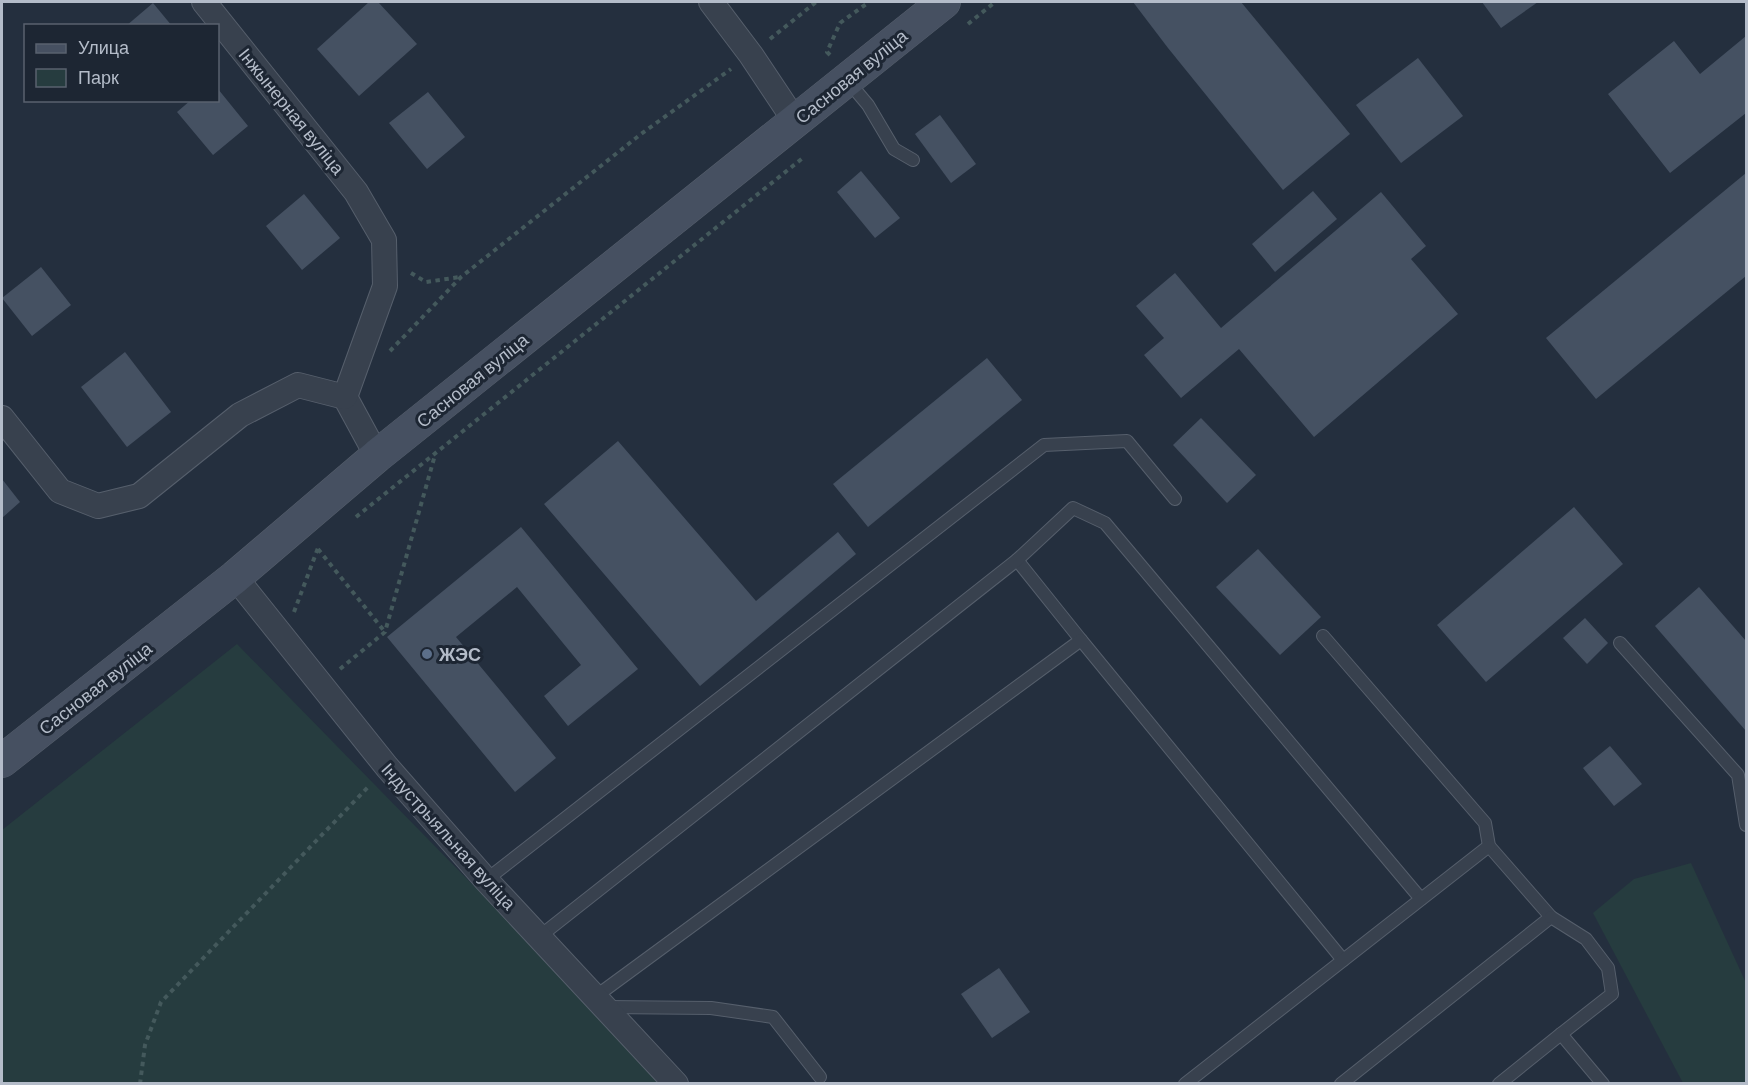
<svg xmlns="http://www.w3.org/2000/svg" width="1748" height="1085" viewBox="0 0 1748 1085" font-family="Barlow,sans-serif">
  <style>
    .green { fill: #263c3f }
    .building { fill: #455162 }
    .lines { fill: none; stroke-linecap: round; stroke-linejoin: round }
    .lane-casing { stroke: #565f6c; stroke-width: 14 }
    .street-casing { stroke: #565f6c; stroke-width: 26 }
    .secondary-casing { stroke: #565f6c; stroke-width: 34 }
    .path { stroke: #44595c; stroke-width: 4; stroke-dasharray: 4.5 4.5; stroke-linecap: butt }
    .lane { stroke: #38414e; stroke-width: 12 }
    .street { stroke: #38414e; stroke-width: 24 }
    .secondary { stroke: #465061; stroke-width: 33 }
    .service-dot { fill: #5c6f8a; stroke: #1d2633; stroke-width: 2 }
    .labels { text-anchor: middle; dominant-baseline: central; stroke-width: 6; stroke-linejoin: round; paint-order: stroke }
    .street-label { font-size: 18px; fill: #b4bcc9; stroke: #1d2633 }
    .poi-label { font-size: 18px; font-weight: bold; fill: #b4bcc9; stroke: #1d2633; text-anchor: start }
  </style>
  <rect width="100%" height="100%" fill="#242f3e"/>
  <g class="green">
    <polygon points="237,644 469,881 634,1042 672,1084 2,1084 2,830"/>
    <polygon points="1691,863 1746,983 1746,1083 1683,1083 1593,913 1634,879"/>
  </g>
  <g class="building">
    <polygon points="369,2 378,2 417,44 359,96 317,49"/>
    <polygon points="1133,2 1241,2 1350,134 1283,190 1168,48"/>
    <polygon points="1482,2 1538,2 1501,28"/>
    <polygon points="153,3 172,26 126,26"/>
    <polygon points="1746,36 1746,113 1670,173 1608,94 1674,41 1700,74"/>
    <polygon points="1418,58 1463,116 1401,163 1356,105"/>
    <polygon points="218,89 248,126 213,155 177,112 191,100 218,100"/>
    <polygon points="428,92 465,137 427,169 389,123"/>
    <polygon points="940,115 976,164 951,183 915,134"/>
    <polygon points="861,171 900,218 875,238 837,192"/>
    <polygon points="1746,173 1746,276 1596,399 1546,338"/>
    <polygon points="1313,191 1337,219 1275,272 1252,244"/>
    <polygon points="1381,192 1426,246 1411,259 1458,314 1314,437 1239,349 1181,398 1144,355 1164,338 1136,306 1175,273 1221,328"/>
    <polygon points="304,194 340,238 302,270 266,226"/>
    <polygon points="41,267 71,305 32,336 2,298"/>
    <polygon points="125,352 171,412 127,447 81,387"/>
    <polygon points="987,358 1022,400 868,527 833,484"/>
    <polygon points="1201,418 1256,475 1227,503 1173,445"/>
    <polygon points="618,441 756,601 838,532 856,554 700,686 544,504"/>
    <polygon points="2,479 20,502 2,518"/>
    <polygon points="1574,507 1623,564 1486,682 1437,625"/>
    <polygon points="521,527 638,669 568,726 544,696 581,665 517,587 456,637 556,758 515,792 387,637"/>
    <polygon points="1258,549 1321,617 1280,655 1216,587"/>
    <polygon points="1699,587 1746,641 1746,731 1655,626"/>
    <polygon points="1585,618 1608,643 1587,664 1563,638"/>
    <polygon points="1610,746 1642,784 1614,806 1583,768"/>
    <polygon points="999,968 1030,1012 992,1038 961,994"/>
  </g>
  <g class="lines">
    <g class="lane-casing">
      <g id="lane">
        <polyline points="847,80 868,105 894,149 913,160"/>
        <polyline points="1017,560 1081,640"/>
        <polyline points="1323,636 1485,823 1489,846 1551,917 1341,1084"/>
        <polyline points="1620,643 1738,775 1746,825"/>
        <polyline points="486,880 1044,445 1127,441 1175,499"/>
        <polyline points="1551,917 1586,939 1608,968 1612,994 1561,1034"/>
        <polyline points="539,937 1017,560 1073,508 1105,523 1421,899"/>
        <polyline points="595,997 1081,640 1343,960"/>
        <polyline points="606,1007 711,1008 773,1017 820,1077"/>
        <polyline points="1185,1084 1489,846"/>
        <polyline points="1499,1084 1561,1034 1603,1084"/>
      </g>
    </g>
    <g class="street-casing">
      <g id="street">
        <polyline points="711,2 751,55 795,121"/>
        <polyline points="345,397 377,456"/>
        <polyline points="2,418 60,491 98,506 139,496 240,415 298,385 345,397 385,286 384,240 356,192 204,2"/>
        <polyline points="235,577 387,767 486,880 676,1084"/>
      </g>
    </g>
    <g class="secondary-casing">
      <polyline id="secondary" points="2,761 235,577 377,456 944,2"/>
    </g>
    <g class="path">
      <polyline points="968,24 995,2"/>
      <polyline points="770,39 816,2"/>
      <polyline points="830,55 827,52 840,23 869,2"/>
      <polyline points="411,273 426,282 460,277"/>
      <polyline points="390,351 461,277 641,134 731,69"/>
      <polyline points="356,517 804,157"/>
      <polyline points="318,549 385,632"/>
      <polyline points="294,612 318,548"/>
      <polyline points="340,669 385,632 435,455"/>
      <polyline points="140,1084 145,1045 161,1002 370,785"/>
    </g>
    <use href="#lane" class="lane"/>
    <use href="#street" class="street"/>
    <use href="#secondary" class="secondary"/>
  </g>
  <circle class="service-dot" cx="427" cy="654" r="6"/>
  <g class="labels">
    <g class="street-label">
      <text transform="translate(851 76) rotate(-39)">Сасновая вуліца</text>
      <text transform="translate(292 111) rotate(51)">Інжынерная вуліца</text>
      <text transform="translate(472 380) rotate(-39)">Сасновая вуліца</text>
      <text transform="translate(95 688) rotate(-38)">Сасновая вуліца</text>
      <text transform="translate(449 836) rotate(48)">Індустрыяльная вуліца</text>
    </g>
    <g class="poi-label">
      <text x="439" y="654">ЖЭС</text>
    </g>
  </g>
  <rect width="1748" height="1085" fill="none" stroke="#b4bcc9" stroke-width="6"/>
  <rect x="24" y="24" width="195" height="78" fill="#1d2633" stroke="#59626f" stroke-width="1.5"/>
  <rect x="36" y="44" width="30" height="9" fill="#465061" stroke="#59626f" stroke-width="1.5"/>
  <text x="78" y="54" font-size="18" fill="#b4bcc9">Улица</text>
  <rect x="36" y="69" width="30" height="18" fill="#263c3f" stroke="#59626f" stroke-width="1.5"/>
  <text x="78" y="84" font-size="18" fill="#b4bcc9">Парк</text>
</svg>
